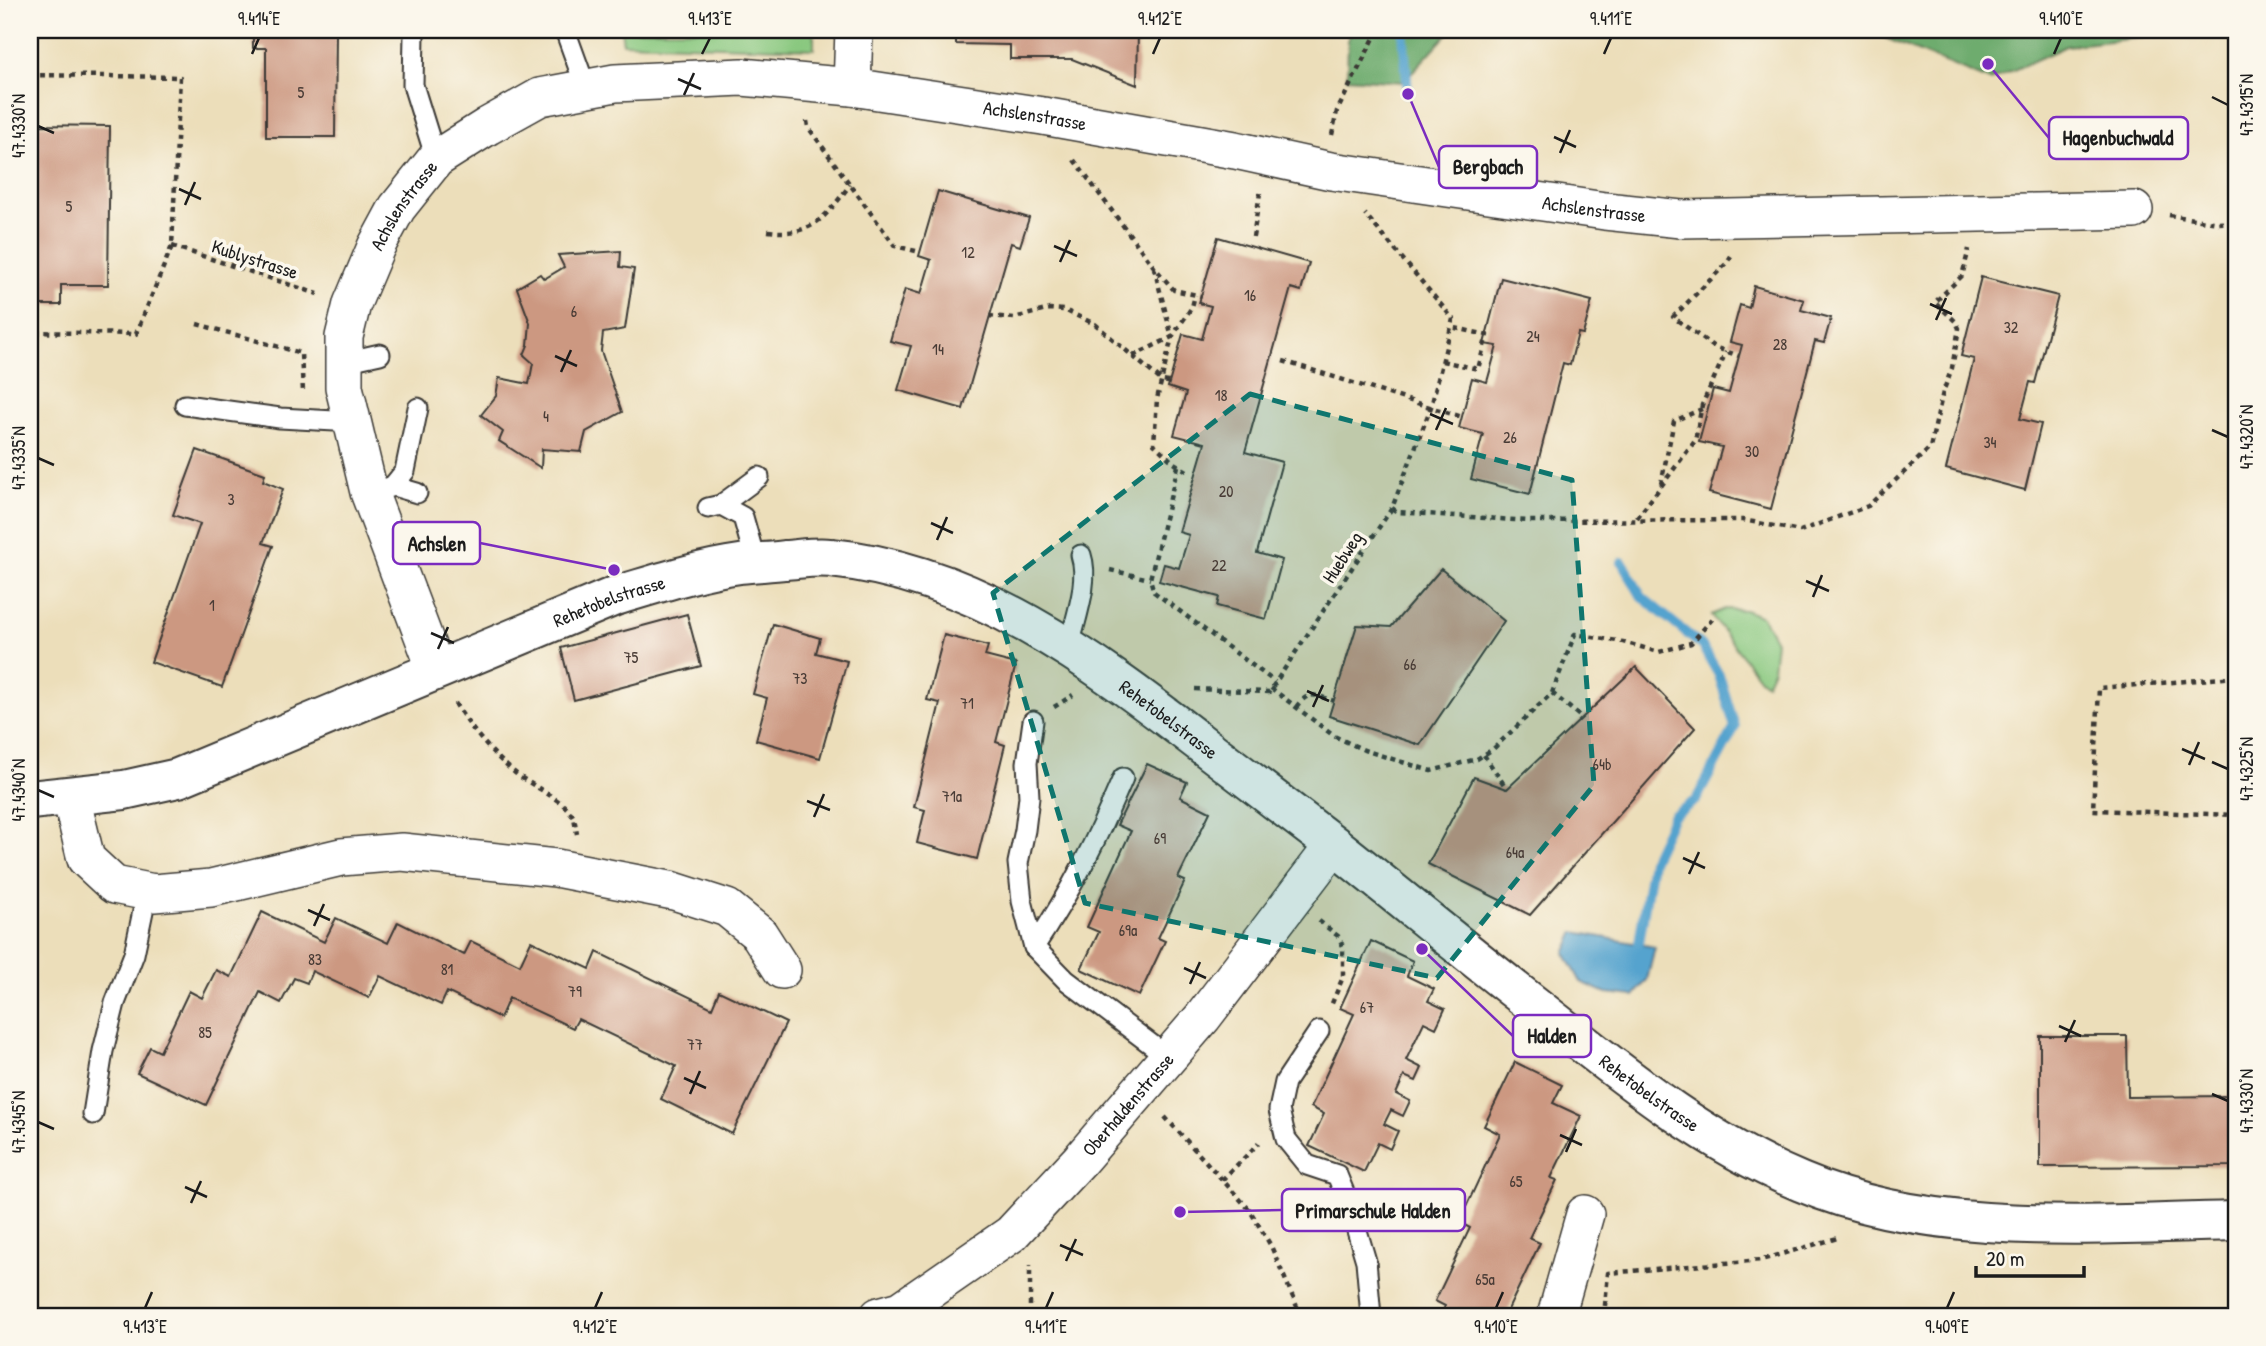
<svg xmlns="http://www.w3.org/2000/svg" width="2266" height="1346" viewBox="0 0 2266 1346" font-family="'Patrick Hand',sans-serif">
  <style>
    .green { fill: #89c87f; stroke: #52724e; stroke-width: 2 }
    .forest { fill: #6eac6e; stroke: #456445; stroke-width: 2 }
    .water { fill: #54a3ce; stroke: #386075; stroke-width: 2 }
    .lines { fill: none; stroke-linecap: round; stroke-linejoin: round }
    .stream { stroke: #54a3ce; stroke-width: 10 }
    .building { fill: #cc9881 }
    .lane-casing { stroke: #3b3934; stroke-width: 23 }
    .street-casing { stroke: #3b3934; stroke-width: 40 }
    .secondary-casing { stroke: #3b3934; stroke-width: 42 }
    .path { stroke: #3b3934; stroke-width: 4.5; stroke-dasharray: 5 5; stroke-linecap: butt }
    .lane { stroke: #fff; stroke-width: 19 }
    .street { stroke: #fff; stroke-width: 37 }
    .secondary { stroke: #fff; stroke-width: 38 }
    .marked { fill: #0f766e; fill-opacity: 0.2; stroke: #0f766e; stroke-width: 5; stroke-dasharray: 14 9; stroke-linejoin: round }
    .ticks { fill: none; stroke: #1c1c1c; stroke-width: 2.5 }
    .labels { text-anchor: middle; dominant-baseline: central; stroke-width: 7; stroke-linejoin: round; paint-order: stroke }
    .number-label { font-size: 16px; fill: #483b35 }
    .street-label { font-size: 19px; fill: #1c1c1c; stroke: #fbf7ec }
    .leader { fill: none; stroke: #7b2cbf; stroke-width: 2.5 }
    .callout-dot { fill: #7b2cbf; stroke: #fbf7ec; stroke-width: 2.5 }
    .callout { fill: #fbf7ec; stroke: #7b2cbf; stroke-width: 2.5 }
    .callout-label { font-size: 21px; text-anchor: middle; font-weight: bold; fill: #1c1c1c }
    .neatline { fill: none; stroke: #1c1c1c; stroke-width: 2.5 }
    .ticks-label { font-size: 18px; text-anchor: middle; fill: #1c1c1c }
  </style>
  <rect width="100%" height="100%" fill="#fbf7ec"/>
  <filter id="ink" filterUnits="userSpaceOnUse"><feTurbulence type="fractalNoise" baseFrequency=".0143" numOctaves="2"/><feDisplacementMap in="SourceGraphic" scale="14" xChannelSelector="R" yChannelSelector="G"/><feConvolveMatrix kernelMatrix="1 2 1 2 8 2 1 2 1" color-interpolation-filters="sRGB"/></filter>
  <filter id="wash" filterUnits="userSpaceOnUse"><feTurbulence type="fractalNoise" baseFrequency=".00686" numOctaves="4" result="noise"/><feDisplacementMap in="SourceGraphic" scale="28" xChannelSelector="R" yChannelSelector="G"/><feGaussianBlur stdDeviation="1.57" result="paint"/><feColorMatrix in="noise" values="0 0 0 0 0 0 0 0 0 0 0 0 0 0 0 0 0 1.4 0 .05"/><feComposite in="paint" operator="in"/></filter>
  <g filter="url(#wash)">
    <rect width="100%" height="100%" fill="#ecdeba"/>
    <g class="green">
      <polygon points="621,30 814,30 814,49 623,43"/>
      <polygon points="1725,609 1745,610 1762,617 1769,628 1776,641 1773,669 1766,684 1760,679 1711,615"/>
    </g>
    <g class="forest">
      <polygon points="1352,30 1451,30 1403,82 1347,78 1348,40"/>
      <polygon points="1866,30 2206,30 2066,46 1990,81"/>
    </g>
    <polygon class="water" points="1575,932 1655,947 1647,980 1634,996 1606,993 1581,982 1565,953"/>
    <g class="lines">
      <g class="stream">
        <polyline points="1403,30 1408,94"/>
        <polyline points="1622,562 1642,597 1702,646 1719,675 1735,727 1696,800 1673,816 1652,861 1639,943"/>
      </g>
    </g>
    <g id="blocks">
      <g class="building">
        <polygon points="253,30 336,30 335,137 266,137 266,48 253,48"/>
        <polygon points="905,30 1138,30 1137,85 1072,59 1010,59 1010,45 956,44 956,35 905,34"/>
        <polygon points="30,125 110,126 108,285 61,285 61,305 30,305"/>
        <polygon points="938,191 1029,218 1020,246 1011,243 963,409 898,390 911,346 890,341 905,289 921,294 931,260 919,256"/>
        <polygon points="1218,237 1309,263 1301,291 1291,288 1245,452 1282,462 1257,553 1282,560 1266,619 1217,606 1219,597 1159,581 1164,564 1179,568 1189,535 1179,532 1205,443 1174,435 1186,393 1168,387 1183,334 1202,339 1211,306 1199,303"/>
        <polygon points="621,251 620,267 634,269 625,329 603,333 601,351 622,412 586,432 581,452 542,449 541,468 499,441 503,432 481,415 496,396 499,378 529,384 533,363 524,355 528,345 530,323 517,288 540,274 544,279 564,267 558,255"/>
        <polygon points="1981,277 2058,296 2035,383 2030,382 2020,419 2041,424 2025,490 1946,469 1974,359 1961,356"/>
        <polygon points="1501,278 1592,301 1583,334 1578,333 1570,365 1563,363 1530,494 1471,479 1483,434 1459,428 1472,378 1487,382 1497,346 1484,344"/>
        <polygon points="1754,286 1804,300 1801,310 1831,318 1824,343 1815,341 1771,509 1709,493 1722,447 1699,442 1713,389 1729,393 1742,345 1730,342 1740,305 1749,308"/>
        <polygon points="197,450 265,474 263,481 283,489 263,543 273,546 222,687 151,662 200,524 173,515"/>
        <polygon points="1441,569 1504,621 1420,745 1329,716 1357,625 1391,627"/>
        <polygon points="687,614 701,666 574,700 561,648"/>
        <polygon points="773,624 820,638 816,653 847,661 820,758 756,740 767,698 753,694"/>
        <polygon points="944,635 988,646 985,656 1016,664 996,742 1005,745 977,859 917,843 925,810 914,807 940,703 927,700"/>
        <polygon points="1636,667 1695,728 1530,915 1428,864 1474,777 1507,789"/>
        <polygon points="1147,764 1187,782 1180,797 1210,812 1178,878 1185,881 1158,938 1165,941 1139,996 1081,969 1099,932 1087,927 1131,831 1117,825"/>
        <polygon points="262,912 324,942 336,918 388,943 398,922 464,955 471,941 520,965 531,941 590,969 597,952 712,1008 719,991 786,1023 732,1134 661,1099 676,1066 578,1019 573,1028 509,998 500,1018 447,992 441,1005 380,976 369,998 312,971 307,983 294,978 281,1003 260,992 206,1105 137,1073 150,1047 160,1052 189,991 202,998 216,970 231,977"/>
        <polygon points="1371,941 1413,961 1407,976 1434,989 1428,1001 1445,1009 1436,1028 1424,1022 1406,1060 1422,1068 1416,1081 1404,1076 1396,1094 1410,1101 1403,1116 1391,1110 1384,1124 1398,1131 1390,1149 1378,1143 1364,1172 1309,1146 1324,1114 1311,1107 1354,1014 1340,1008"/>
        <polygon points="2040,1036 2127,1036 2128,1097 2231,1096 2232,1166 2040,1167"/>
        <polygon points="1515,1062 1562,1085 1553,1103 1581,1116 1551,1178 1557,1180 1529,1238 1540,1243 1505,1316 1441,1316 1445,1306 1435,1301 1470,1228 1459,1222 1500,1134 1484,1126"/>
      </g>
    </g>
  </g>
  <g filter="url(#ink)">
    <use href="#blocks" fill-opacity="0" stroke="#3b3934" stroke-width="2"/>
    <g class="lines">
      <g class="lane-casing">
        <g id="lane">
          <polyline points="416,30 414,34 413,85 436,159"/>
          <polyline points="565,30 586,88"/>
          <polyline points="344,362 380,354"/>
          <polyline points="185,405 280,418 353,422"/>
          <polyline points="393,486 405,471 418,408"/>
          <polyline points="384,489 393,486 417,493"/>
          <polyline points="721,505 743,517 756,563"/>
          <polyline points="708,508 721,505 759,477"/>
          <path d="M1069 647C1075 619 1090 582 1081 555"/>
          <polyline points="1033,721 1027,763 1029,797 1025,830 1018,863 1022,901 1034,947 1066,980 1168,1057"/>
          <path d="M1034 947C1071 892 1097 839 1123 778"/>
          <polyline points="1319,1031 1285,1082 1279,1110 1286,1139 1307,1165 1337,1175 1350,1207 1366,1261 1371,1316"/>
          <polyline points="93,1114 103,1051 115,1003 134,954 147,892"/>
        </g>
      </g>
      <g class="street-casing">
        <g id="street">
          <polyline points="852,87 854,30"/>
          <path id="s1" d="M436 670 369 492 344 387V337L352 304 376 247 397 208 436 159 488 126 540 97 615 83 742 77 852 87 1043 116 1235 150 1331 171 1605 211 1681 219 2134 210"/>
          <polyline points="71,797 86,859 114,885 154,893 211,888 341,857 402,852 556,868 674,891 727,908 759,934 782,970"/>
          <path id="s2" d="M879 1316 901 1310 1011 1234 1080 1160 1203 1017 1334 845"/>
          <polyline points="1556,1316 1585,1214"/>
        </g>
      </g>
      <g class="secondary-casing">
        <g id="secondary">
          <path id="s3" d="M30 800 124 790 178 778 615 596C656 584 697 570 740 564 754 562 770 562 785 560 800 559 816 556 831 558 974 572 1093 660 1203 745 1246 778 1290 811 1334 845 1401 898 1467 953 1534 1005 1618 1071 1702 1141 1801 1182 1932 1238 2097 1224 2236 1221"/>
        </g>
      </g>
      <g class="path">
        <polyline points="30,75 180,77 172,246 136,334 30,332"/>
        <polyline points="807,121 808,127 895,246 920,252"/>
        <polyline points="1332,135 1337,111 1374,38 1373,30"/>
        <polyline points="1074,160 1154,267 1174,290 1201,296"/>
        <polyline points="2169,215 2218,223 2236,222"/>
        <path d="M768 231C813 237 825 217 850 185"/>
        <polyline points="1253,237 1260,193"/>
        <polyline points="172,246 318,294"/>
        <polyline points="1731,256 1726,264 1673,317 1714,347 1739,356"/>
        <polyline points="989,316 1014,318 1050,309 1064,310 1095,324 1162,381 1169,382"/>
        <polyline points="197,324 301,353 303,392"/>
        <polyline points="1133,356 1172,337 1154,268"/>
        <polyline points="1283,361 1462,417"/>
        <polyline points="1442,361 1478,369 1487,335 1451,327"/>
        <polyline points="1178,466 1150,579 1154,592 1275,682"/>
        <polyline points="1187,471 1174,463 1154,444 1157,399 1172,337 1192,307 1195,295"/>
        <polyline points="1661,484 1674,421 1702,409"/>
        <polyline points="1392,508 1397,512 1529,521 1743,520 1800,531 1868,506 1930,448 1943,392 1952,368 1959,328 1955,321 1935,302 1962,276 1969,249"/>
        <polyline points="1637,518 1695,441 1702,405 1726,352"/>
        <polyline points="433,561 466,544"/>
        <polyline points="1110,570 1150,579"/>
        <polyline points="2236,677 2099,688 2093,810 2236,815"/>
        <polyline points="1271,688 1334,736 1364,750 1431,771 1477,759 1493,749 1552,693 1575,634 1623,642 1659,652 1691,643 1714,617"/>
        <polyline points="1195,689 1269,692 1392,508 1431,407 1453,319 1365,214"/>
        <polyline points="1552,693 1582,718"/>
        <path d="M455 703C470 728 491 753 514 772 529 785 566 800 574 818 575 822 576 829 577 834"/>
        <polyline points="1054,707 1073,695"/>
        <path d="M1296 707C1309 690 1315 695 1334 701"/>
        <polyline points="1484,755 1507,789"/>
        <polyline points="1319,921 1338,936 1343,946 1343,977 1330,1008"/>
        <polyline points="1165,1117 1249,1209 1271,1246 1301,1316"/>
        <polyline points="1222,1180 1259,1143"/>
        <polyline points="1030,1316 1030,1265"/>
        <polyline points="1604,1316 1608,1273 1761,1260 1841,1237"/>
      </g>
      <use href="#lane" class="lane"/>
      <use href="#street" class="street"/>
      <use href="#secondary" class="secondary"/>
    </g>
  </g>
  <path class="marked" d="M1250 394 1572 480 1594 785 1437 978 1085 903 993 593Z"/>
  <path class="ticks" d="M252 54 259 38M702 54 710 38M1153 54 1160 38M1604 54 1611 38M2054 54 2061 38M678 79 701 89M684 95 694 73M2212 97 2228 105M38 126 54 133M1554 137 1576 147M1560 153 1570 130M179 189 201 199M185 205 195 182M1054 246 1077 256M1060 262 1070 240M1930 304 1952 314M1936 320 1946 298M555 356 577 366M561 372 571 350M1430 414 1453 424M1436 430 1446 408M2212 430 2228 437M38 458 54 465M931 523 953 533M937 540 947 517M1806 581 1829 591M1813 597 1822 575M431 633 454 643M438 649 448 627M1307 691 1329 701M1313 707 1323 685M2182 749 2205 759M2212 762 2228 769M2189 765 2199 742M38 790 54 797M807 801 830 810M814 817 824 794M1683 858 1705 868M1689 874 1699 852M308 910 330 920M314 926 324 904M1184 968 1206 978M1190 984 1200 962M2059 1026 2081 1036M2065 1042 2075 1020M684 1078 706 1088M690 1094 700 1071M2212 1094 2228 1101M38 1122 54 1129M1560 1135 1582 1145M1566 1152 1576 1129M185 1187 207 1197M191 1203 201 1181M1060 1245 1083 1255M1066 1261 1076 1239M145 1308 152 1292M595 1308 602 1292M1046 1308 1053 1292M1496 1308 1503 1292M1947 1308 1954 1292"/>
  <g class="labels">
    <g class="number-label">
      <text x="301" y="92">5</text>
      <text x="69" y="206">5</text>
      <text x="968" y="252">12</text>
      <text x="1250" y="295">16</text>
      <text x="574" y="311">6</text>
      <text x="2011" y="327">32</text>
      <text x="1533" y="336">24</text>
      <text x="1780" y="344">28</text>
      <text x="938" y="349">14</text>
      <text x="1221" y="395">18</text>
      <text x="546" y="416">4</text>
      <text x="1510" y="437">26</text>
      <text x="1990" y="442">34</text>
      <text x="1752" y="451">30</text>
      <text x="1226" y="491">20</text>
      <text x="231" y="499">3</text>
      <text x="1219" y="565">22</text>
      <text x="212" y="605">1</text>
      <text x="631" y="657">75</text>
      <text x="1410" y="664">66</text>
      <text x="800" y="678">73</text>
      <text x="967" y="703">71</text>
      <text x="1602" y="764">64b</text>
      <text x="952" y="796">71a</text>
      <text x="1160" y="838">69</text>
      <text x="1515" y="852">64a</text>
      <text x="1128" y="930">69a</text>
      <text x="315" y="959">83</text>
      <text x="447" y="969">81</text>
      <text x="575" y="991">79</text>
      <text x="1367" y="1007">67</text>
      <text x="205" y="1032">85</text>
      <text x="695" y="1044">77</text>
      <text x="1516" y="1181">65</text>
      <text x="1485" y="1279">65a</text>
    </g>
    <g class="street-label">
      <text stroke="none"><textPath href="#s1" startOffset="1171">Achslenstrasse</textPath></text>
      <text stroke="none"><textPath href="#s1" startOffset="494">Achslenstrasse</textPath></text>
      <text stroke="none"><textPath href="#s1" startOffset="1738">Achslenstrasse</textPath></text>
      <text transform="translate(255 259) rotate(18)">Kublystrasse</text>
      <text transform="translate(1342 557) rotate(-57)">Huebweg</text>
      <text stroke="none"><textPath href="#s3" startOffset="616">Rehetobelstrasse</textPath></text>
      <text stroke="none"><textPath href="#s3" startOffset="1223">Rehetobelstrasse</textPath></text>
      <text stroke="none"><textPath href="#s3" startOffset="1832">Rehetobelstrasse</textPath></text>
      <text stroke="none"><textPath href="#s2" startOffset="331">Oberhaldenstrasse</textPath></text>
    </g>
  </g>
  <path class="leader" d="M1988 64L2049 138M1408 94L1439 167M614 570L480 543M1422 949L1513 1036M1180 1212L1282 1210"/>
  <g class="callout-dot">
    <circle cx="1988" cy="64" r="7"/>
    <circle cx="1408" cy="94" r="7"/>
    <circle cx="614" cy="570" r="7"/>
    <circle cx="1422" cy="949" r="7"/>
    <circle cx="1180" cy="1212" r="7"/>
  </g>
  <g class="callout">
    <rect x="2049" y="117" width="139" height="42" rx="7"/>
    <rect x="1439" y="146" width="98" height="42" rx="7"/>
    <rect x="393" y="522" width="87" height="42" rx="7"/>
    <rect x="1513" y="1015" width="78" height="42" rx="7"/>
    <rect x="1282" y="1189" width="183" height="42" rx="7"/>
  </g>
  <g class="callout-label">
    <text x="2118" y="145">Hagenbuchwald</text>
    <text x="1488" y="174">Bergbach</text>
    <text x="437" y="551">Achslen</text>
    <text x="1552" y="1043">Halden</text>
    <text x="1373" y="1218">Primarschule Halden</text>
  </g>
  <rect width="2266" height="1346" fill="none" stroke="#fbf7ec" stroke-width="77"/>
  <path d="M1976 1266v10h108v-10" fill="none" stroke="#1c1c1c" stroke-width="3.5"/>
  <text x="1986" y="1266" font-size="21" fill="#1c1c1c" stroke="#fbf7ec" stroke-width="5" paint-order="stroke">20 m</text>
  <rect x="38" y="38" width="2190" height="1270" class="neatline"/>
  <g class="ticks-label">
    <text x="259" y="25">9.414°E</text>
    <text x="710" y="25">9.413°E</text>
    <text x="1160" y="25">9.412°E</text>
    <text x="1611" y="25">9.411°E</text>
    <text x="2061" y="25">9.410°E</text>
    <text transform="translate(2247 105) rotate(-90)" y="6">47.4315°N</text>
    <text transform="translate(19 126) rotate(-90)" y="6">47.4330°N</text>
    <text transform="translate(2247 437) rotate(-90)" y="6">47.4320°N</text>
    <text transform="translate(19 458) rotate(-90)" y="6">47.4335°N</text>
    <text transform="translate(2247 769) rotate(-90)" y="6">47.4325°N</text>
    <text transform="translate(19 790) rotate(-90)" y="6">47.4340°N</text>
    <text transform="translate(2247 1101) rotate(-90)" y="6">47.4330°N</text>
    <text transform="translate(19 1122) rotate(-90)" y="6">47.4345°N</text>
    <text x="145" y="1333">9.413°E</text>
    <text x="595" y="1333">9.412°E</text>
    <text x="1046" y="1333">9.411°E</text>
    <text x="1496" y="1333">9.410°E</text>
    <text x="1947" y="1333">9.409°E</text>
  </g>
</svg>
